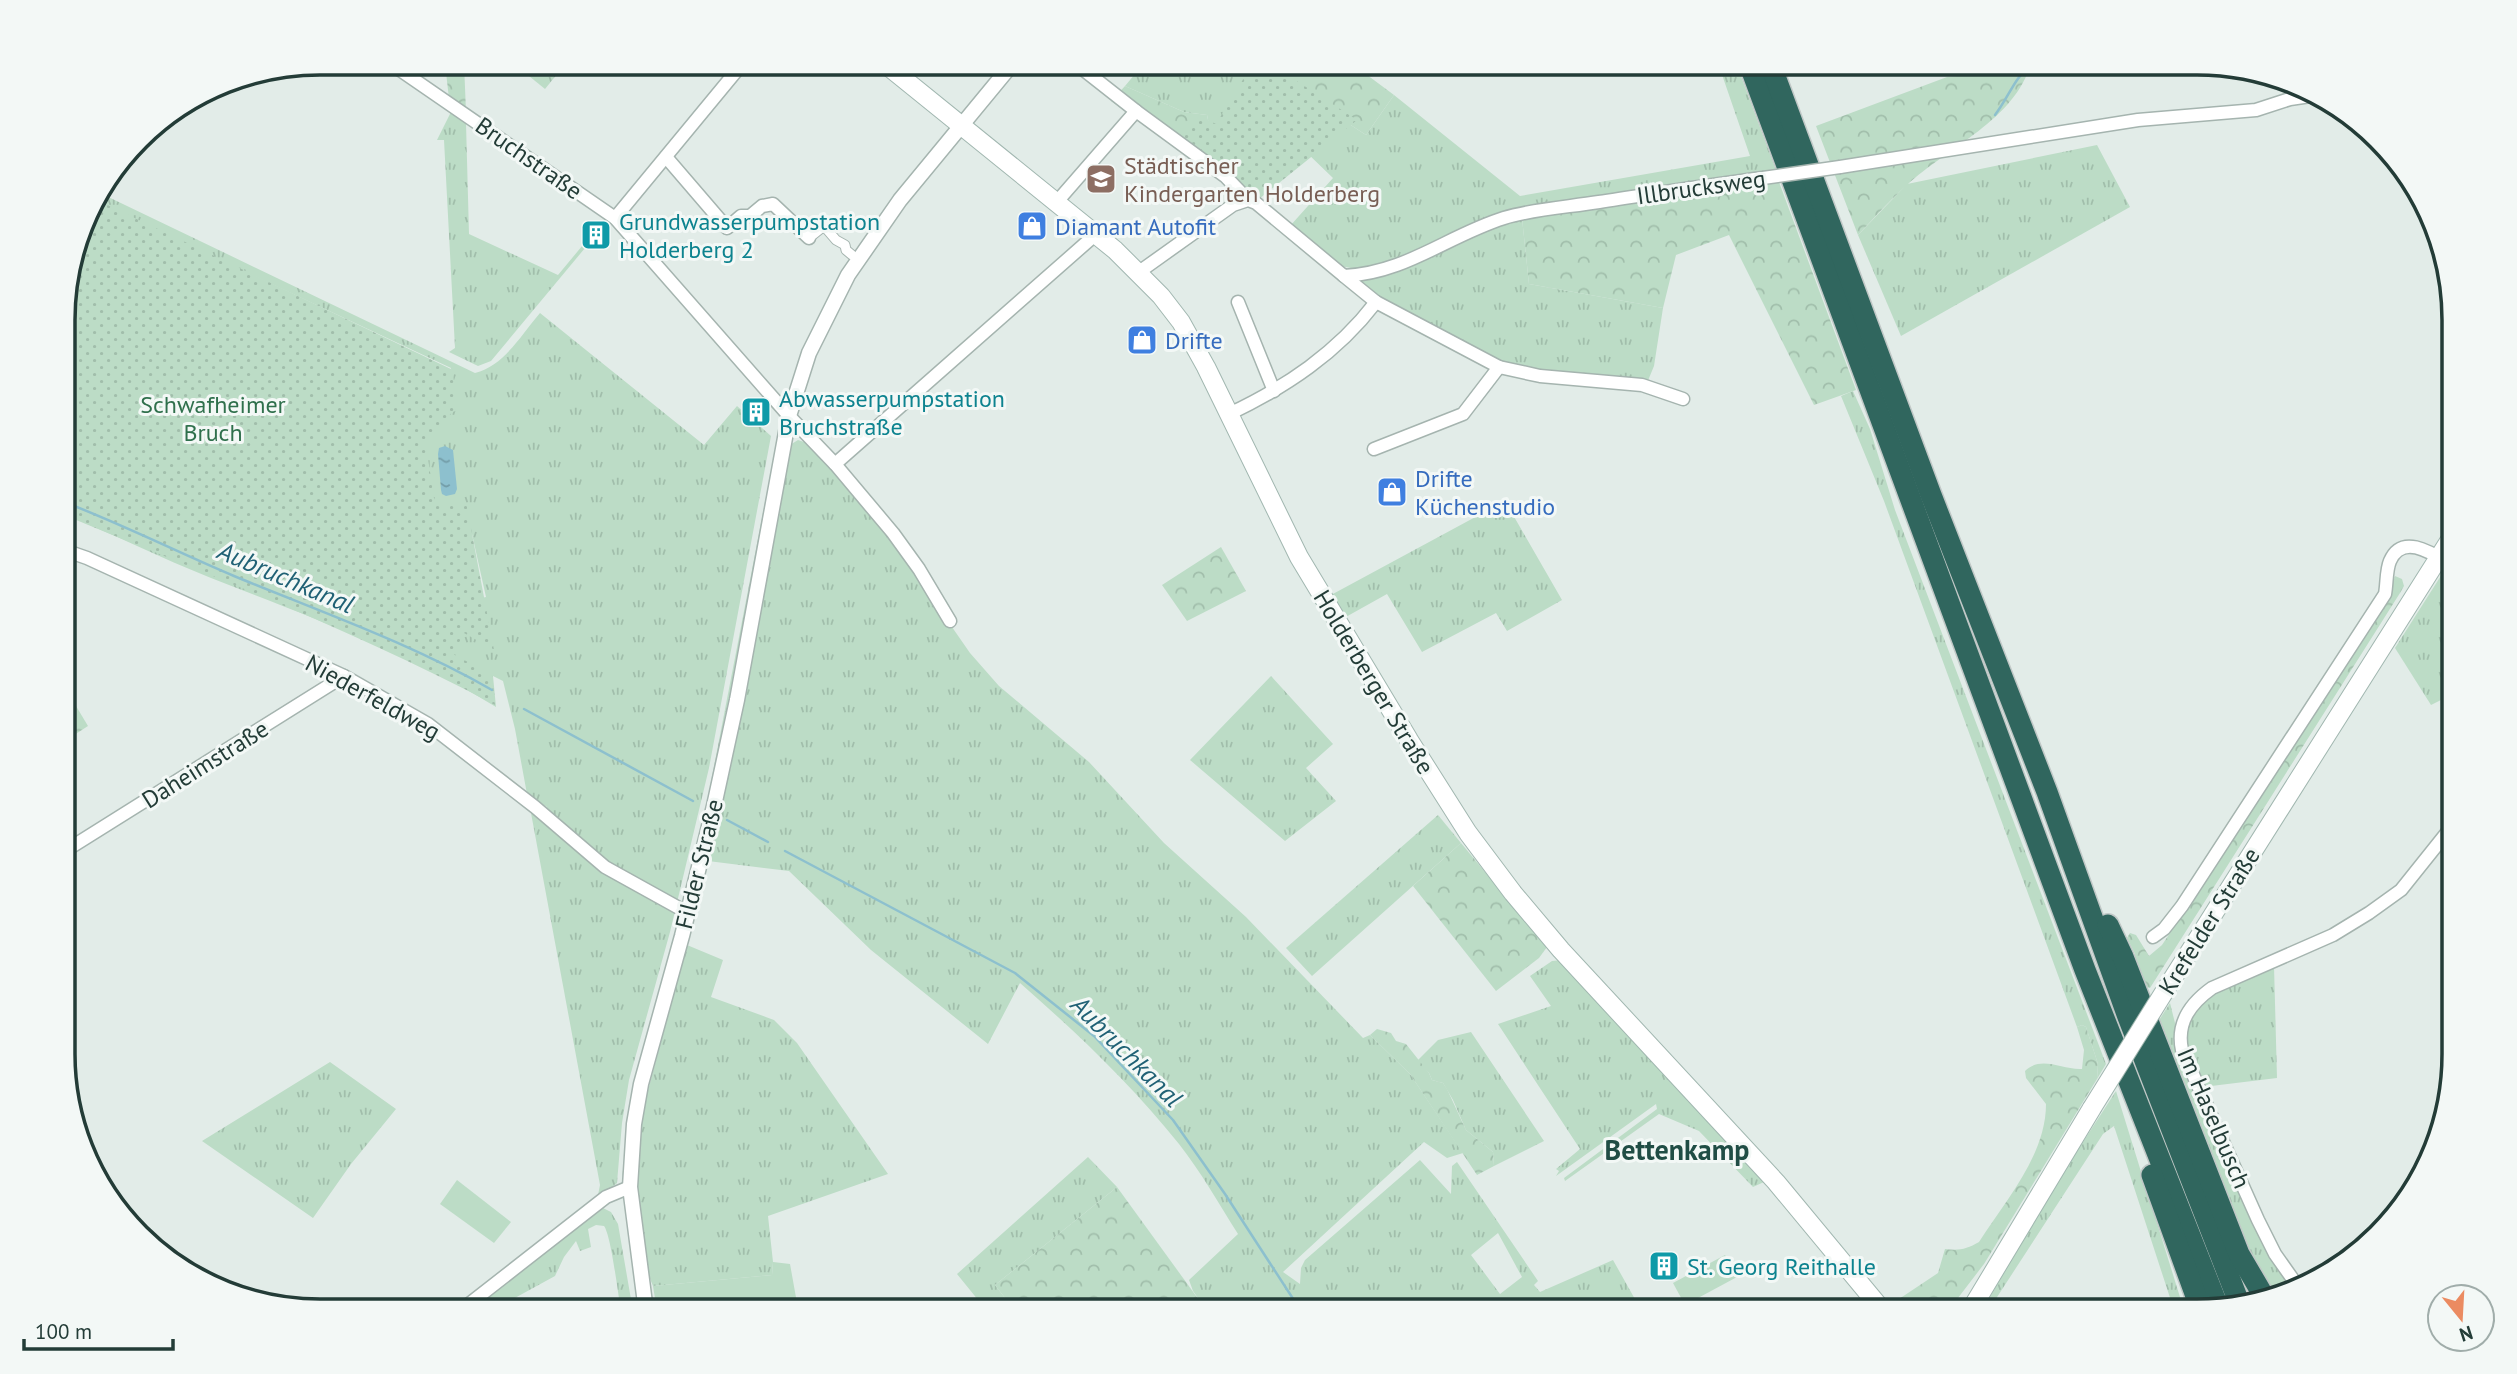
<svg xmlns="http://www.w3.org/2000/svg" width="2517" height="1374" viewBox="0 0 2517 1374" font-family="'PT Sans',sans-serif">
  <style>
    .grass { fill: url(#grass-tufts); fill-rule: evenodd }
    .forest { fill: url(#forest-crowns) }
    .park { fill: url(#park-dots) }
    .garden { fill: #bcdcc6 }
    .water { fill: url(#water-ripples) }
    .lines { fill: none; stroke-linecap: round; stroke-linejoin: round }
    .stream { stroke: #8dc0ce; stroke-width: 2.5 }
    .pedestrian-casing { stroke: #a5b4af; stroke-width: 11 }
    .minor-casing { stroke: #a5b4af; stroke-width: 15 }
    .tertiary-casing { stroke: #a5b4af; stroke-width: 17 }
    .secondary-casing { stroke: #a1b7b0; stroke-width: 20 }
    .motorway-casing { stroke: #c1c8c7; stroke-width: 24 }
    .pedestrian { stroke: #fff; stroke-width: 9 }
    .minor { stroke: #fff; stroke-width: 12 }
    .tertiary { stroke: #fff; stroke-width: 14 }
    .secondary { stroke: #fff; stroke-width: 18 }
    .motorway { stroke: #30665e; stroke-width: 21 }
    .minor-bridge-casing { stroke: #a5b4af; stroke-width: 15; stroke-linecap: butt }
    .secondary-bridge-casing { stroke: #a1b7b0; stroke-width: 20; stroke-linecap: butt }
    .minor-bridge { stroke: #fff; stroke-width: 12 }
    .secondary-bridge { stroke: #fff; stroke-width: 18 }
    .labels { text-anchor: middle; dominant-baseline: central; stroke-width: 6; stroke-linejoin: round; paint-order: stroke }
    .street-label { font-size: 24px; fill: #233c37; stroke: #f3f8f6 }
    .education-label { font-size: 24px; fill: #785e54; stroke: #f3f8f6; text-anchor: start }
    .culture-label { font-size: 24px; fill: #0d838f; stroke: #f3f8f6; text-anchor: start }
    .shop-label { font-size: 24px; fill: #366cbe; stroke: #f3f8f6; text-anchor: start }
    .park-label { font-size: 24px; fill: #2f704c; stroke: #f3f8f6 }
    .water-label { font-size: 26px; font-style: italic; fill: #206175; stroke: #f3f8f6 }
    .quarter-label { font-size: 28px; font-weight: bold; fill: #204d45; stroke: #f3f8f6 }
    .rim { fill: none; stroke: #233c37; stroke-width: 3.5 }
  </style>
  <defs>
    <pattern id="grass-tufts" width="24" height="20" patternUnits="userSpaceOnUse" patternTransform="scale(1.75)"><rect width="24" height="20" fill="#bcdcc6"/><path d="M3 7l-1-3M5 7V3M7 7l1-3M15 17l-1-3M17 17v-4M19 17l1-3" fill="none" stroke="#a1beab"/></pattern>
    <pattern id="forest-crowns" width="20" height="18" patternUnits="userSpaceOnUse" patternTransform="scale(1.75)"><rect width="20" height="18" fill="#bcdcc6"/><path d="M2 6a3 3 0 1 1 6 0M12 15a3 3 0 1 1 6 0" fill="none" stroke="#a1beab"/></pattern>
    <pattern id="park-dots" width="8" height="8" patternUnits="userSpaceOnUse" patternTransform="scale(1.75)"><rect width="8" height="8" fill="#bcdcc6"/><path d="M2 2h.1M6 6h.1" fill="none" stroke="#a1beab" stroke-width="1.8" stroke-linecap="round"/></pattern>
    <pattern id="water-ripples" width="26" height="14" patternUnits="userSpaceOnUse" patternTransform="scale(1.75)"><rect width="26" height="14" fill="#8dc0ce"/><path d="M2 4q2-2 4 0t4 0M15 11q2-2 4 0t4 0" fill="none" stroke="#739da8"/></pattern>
  </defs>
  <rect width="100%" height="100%" fill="#e2ece8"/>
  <g class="grass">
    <polygon points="513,63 566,63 545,89"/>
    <polygon points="1123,63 1256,63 1211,134 1207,115 1184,112 1125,86 1135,74"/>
    <polygon points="1718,63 1736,63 1776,170 1520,210 1407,258 1362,270 1340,266 1290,226 1333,178 1305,151 1256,199 1249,193 1250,189 1337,116 1366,135 1394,95 1520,196 1750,156"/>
    <polygon points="451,112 466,123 469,234 558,275 602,222 605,224 491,361 478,366 449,352 455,348 444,140 437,140"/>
    <polygon points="2097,145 2130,207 1901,336 1858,235 1907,184"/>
    <path d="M100 193 475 373C504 366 521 335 540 313L704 445 737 406 771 436 709 768 670 932 629 1080 622 1123 617 1183 597 1200 600 1185 531 813 548 821 547 807 527 794 515 729 503 681 493 676 496 707C408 652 308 616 211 578 161 558 113 534 64 514V493L212 559 453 604 486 597 472 534 430 519 422 440 453 404 451 368 94 201Z"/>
    <polygon points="1522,218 1529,284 1663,308 1654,366 1647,383 1541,373 1500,363 1395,310 1359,281 1398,270 1476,233"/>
    <polygon points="1853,391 1870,429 1895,510 2106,1064 2097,1079 2098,1064 2086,1027 2082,1025 2077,1027 1884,501 1841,396"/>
    <polygon points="779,430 723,738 712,787 710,787"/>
    <path d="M798 440 810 444 884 529 970 653 999 686 1089 762 1164 843 1246 917 1363 1038 1370 1035 1410 1074 1463 1153 1447 1158 1424 1142 1283 1272 1300 1284 1301 1268 1305 1260 1420 1160 1451 1194 1452 1166 1457 1162 1538 1281 1534 1285 1540 1292 1613 1260 1636 1301 1605 1311H1207L1193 1291 1189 1280 1238 1234C1219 1204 1201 1172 1179 1144 1132 1085 1077 1033 1020 983L988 1044 871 950 789 871 708 861 731 766 790 445ZM1498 1233 1522 1277 1500 1294 1471 1255Z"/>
    <polygon points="1505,501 1562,600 1507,631 1496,613 1422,652 1387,594 1344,618 1331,595"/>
    <polygon points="2444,571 2453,575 2453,694 2431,705 2395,648"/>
    <polygon points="1271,676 1333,744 1306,768 1336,801 1285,841 1190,760"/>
    <polygon points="1438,815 1461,843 1312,976 1286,948"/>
    <polygon points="679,916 680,921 622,1179 630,1100"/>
    <polygon points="687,945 723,960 711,997 774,1020 797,1043 888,1174 768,1216 773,1262 772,1275 653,1286 646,1269 635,1186 639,1124"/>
    <polygon points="1562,960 1764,1182 1753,1187 1699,1131 1659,1114 1565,1181 1564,1178 1657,1109 1656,1104 1556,1176 1559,1171 1556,1169 1580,1149 1498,1024 1551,1006 1530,976 1552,961"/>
    <polygon points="2274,966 2277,1078 2203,1087 2186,1048 2185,1024 2213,991"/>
    <polygon points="2170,1003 2176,1027 2295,1290 2275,1298 2248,1254 2156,1025"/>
    <polygon points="1471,1032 1544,1141 1494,1166 1493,1152 1466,1130 1453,1100 1443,1083 1432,1080 1429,1073 1417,1061 1438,1040"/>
    <polygon points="330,1062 396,1109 351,1164 313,1218 202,1141"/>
    <polygon points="2116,1091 2184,1310 2174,1310 2114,1126 2103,1134 1988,1311 1982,1311 2048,1196"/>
    <polygon points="1088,1157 1117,1187 995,1285 1015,1311 987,1311 957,1274"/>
    <path d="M601 1207 611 1212 618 1224 633 1311H621C618 1294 611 1235 604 1226L596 1225 588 1229 591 1247 580 1251 576 1241 564 1257 555 1276 491 1311H465Z"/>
  </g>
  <g class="forest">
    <polygon points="445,63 464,63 466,112 449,99"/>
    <polygon points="1256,63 1351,63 1394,95 1366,135"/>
    <path d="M1991 63H2031C2015 120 1948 147 1907 185 1890 200 1874 218 1858 235L1816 126 1947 77 1958 76Z"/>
    <polygon points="1125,86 1184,112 1207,115 1211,134 1213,164 1206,170 1111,101"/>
    <polygon points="1779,182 1856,390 1814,405 1729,235 1676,255 1663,308 1529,284 1522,218"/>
    <polygon points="1221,547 1246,591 1187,621 1162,585"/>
    <polygon points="2395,576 2402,579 2404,586 2400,593 2150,988 2142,986 2133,962 2135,954 2127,938 2130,933 2136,935 2149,956 2162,945 2300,737 2390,592"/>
    <polygon points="64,686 88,726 65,741"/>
    <polygon points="1461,843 1547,947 1539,958 1496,991 1413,886"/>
    <path d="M2082 1025 2086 1027 2098 1064 2097 1079 1984 1264 1948 1311H1900L1893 1303 1938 1273 1945 1249C1959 1251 1967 1249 1979 1242 2006 1200 2046 1155 2046 1104L2026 1078 2025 1071C2042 1055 2061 1070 2082 1069L2084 1050 2077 1027Z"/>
    <polygon points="1377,1029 1391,1033 1396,1041 1406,1044 1429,1073 1432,1080 1443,1083 1447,1089 1466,1130 1493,1152 1494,1166 1477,1175 1410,1074 1370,1035"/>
    <polygon points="1117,1187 1207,1311 1015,1311 995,1285"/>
  </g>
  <g class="park">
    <polygon points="1253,63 1269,63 1357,120 1259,199 1182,137 1199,116 1216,124"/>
    <path d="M95 199 453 370 456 411 452 412 426 445 435 505 466 502 494 650 464 633 453 654 492 675 495 705C356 631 209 575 64 515V303L90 206Z"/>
  </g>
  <g class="garden">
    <polygon points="457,1180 511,1222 494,1243 440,1204"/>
    <polygon points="1725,1255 1737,1277 1685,1305 1673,1283"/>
    <polygon points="773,1262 790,1264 797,1303 787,1311 657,1311 653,1286 772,1275"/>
  </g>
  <polygon class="water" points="445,446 453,450 457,489 455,494 446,496 442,494 441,490 438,454 439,448"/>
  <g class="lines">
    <g class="stream">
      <path d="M1995 115C2010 95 2013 80 2032 63"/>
      <path d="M64 502C122 524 177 552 234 576 321 612 410 643 492 690"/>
      <polyline points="524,709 693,801"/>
      <polyline points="727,820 768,842"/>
      <polyline points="785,851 1015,973 1094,1036 1173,1120 1225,1194 1301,1311"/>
    </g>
    <g class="pedestrian-casing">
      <polyline id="pedestrian" points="809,238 824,226 836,240 845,245 846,250 852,255"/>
    </g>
    <g class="minor-casing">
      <g id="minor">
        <polyline points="390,63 615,218 789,416 835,464 893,533 919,569 950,621"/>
        <polyline points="1075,63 1136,111"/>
        <polyline points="666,157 727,228 741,216 750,216 762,206 773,204 809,238"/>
        <polyline points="1840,167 2138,120 2256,110 2290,99 2317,95"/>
        <polyline points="1055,204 1136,111 1226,177 1248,200"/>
        <polyline points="615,218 743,63"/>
        <path d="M1139 272 1233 205 1248 200 1256 203 1344 276C1406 273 1447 236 1504 218 1533 209 1568 207 1599 202 1653 194 1708 185 1763 178"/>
        <polyline points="1344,276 1376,302 1499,367 1540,376 1642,385 1683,399"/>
        <polyline points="1238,302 1274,391"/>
        <path d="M1229 414C1286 387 1337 353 1376 302"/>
        <polyline points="1374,449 1463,414 1499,367"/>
        <polyline points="835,464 1095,235"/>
        <polyline points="64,550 87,558 344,676 428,724 535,807 605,867 688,913"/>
        <polyline points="65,851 344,676"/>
        <path d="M2153 937 2164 929 2182 906 2385 594C2387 584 2386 570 2390 561 2403 531 2436 556 2453 566"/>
        <path d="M2299 1288 2275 1254 2258 1220 2182 1050C2176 1022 2191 1003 2212 988L2333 935 2369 913 2401 890 2453 825"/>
        <polyline points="456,1311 464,1308 606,1197 630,1187"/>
      </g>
    </g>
    <g class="tertiary-casing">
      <polyline id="tertiary" points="646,1311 630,1187 634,1124 641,1084 682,936 714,806 737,700 789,416 809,353 848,275 900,200 1013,63"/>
    </g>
    <g class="secondary-casing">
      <g id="secondary">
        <polyline points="884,63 1115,250 1161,296 1181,322 1206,367 1299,557 1409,740 1468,833 1513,893 1561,950 1776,1182 1883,1311"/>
        <polyline points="2166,989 2453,535"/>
        <polyline points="1970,1311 2092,1108"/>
      </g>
    </g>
    <g class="motorway-casing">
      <g id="motorway">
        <polyline points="1749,63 2085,970 2219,1309"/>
        <polyline points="1770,63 1931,495 2047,792 2128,1017 2240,1305"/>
        <polyline points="2108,925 2123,957 2239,1254 2266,1300"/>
        <polyline points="2152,1175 2201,1310"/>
      </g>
    </g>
    <use href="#pedestrian" class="pedestrian"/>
    <use href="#minor" class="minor"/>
    <use href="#tertiary" class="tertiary"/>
    <use href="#secondary" class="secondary"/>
    <use href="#motorway" class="motorway"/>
    <g class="minor-bridge-casing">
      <polyline id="minor-bridge" points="1763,178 1840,167"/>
    </g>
    <g class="secondary-bridge-casing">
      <polyline id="secondary-bridge" points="2092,1108 2166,989"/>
    </g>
    <use href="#minor-bridge" class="minor-bridge"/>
    <use href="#secondary-bridge" class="secondary-bridge"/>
  </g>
  <defs>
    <g id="school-square" transform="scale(1.575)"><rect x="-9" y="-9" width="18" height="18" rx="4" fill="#8d6e63" stroke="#f3f8f6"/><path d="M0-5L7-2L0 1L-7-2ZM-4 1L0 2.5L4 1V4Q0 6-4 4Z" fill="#fff"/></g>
    <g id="shop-square" transform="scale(1.575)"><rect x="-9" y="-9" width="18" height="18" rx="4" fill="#3f7fe0" stroke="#f3f8f6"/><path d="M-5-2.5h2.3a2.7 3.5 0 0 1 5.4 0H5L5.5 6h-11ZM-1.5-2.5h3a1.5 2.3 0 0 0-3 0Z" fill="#fff"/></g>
    <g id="building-square" transform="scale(1.575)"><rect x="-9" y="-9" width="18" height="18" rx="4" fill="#0f9aa8" stroke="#f3f8f6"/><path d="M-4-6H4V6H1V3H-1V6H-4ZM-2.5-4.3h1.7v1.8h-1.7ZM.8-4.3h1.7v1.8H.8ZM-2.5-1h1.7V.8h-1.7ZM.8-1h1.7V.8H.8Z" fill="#fff"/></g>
  </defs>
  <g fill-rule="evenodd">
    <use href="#school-square" x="1101" y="179"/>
    <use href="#shop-square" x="1032" y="226"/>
    <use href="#building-square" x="596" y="235"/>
    <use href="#shop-square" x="1142" y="340"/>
    <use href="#building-square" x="756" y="412"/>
    <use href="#shop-square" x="1392" y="492"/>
    <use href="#building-square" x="1664" y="1266"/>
  </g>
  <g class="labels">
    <g class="street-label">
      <text transform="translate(529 158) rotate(35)">Bruchstraße</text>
      <text transform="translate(1701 187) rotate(-8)">Illbrucksweg</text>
      <text transform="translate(1374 682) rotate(59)">Holderberger Straße</text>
      <text transform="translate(373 697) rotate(29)">Niederfeldweg</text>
      <text transform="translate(205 764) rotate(-32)">Daheimstraße</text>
      <text transform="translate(699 864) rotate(-76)">Filder Straße</text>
      <text transform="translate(2209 921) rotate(-58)">Krefelder Straße</text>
      <text transform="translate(2214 1118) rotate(67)">Im Haselbusch</text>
    </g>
    <g class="education-label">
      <text x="1124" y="165">Städtischer<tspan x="1124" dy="28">Kindergarten Holderberg</tspan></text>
    </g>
    <g class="culture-label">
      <text x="619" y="221">Grundwasserpumpstation<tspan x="619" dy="28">Holderberg 2</tspan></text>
      <text x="779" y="398">Abwasserpumpstation<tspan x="779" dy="28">Bruchstraße</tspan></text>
      <text x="1687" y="1266">St. Georg Reithalle</text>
    </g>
    <g class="shop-label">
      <text x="1055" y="226">Diamant Autofit</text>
      <text x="1165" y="340">Drifte</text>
      <text x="1415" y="478">Drifte<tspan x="1415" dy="28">Küchenstudio</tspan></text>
    </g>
    <g class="park-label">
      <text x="213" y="404">Schwafheimer<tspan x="213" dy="28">Bruch</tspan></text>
    </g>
    <g class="water-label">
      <text transform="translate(286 577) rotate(23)">Aubruchkanal</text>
      <text transform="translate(1127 1051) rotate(45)">Aubruchkanal</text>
    </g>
    <g class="quarter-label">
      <text x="1677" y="1149">Bettenkamp</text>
    </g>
  </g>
  <path d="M0 0H2517V1374H0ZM320 75H2197A245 245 0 0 1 2442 320V1054A245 245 0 0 1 2197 1299H320A245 245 0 0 1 75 1054V320A245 245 0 0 1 320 75Z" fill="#f3f8f6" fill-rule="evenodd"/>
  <path class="rim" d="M320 75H2197A245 245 0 0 1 2442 320V1054A245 245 0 0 1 2197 1299H320A245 245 0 0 1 75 1054V320A245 245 0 0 1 320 75Z"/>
  <g transform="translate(2461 1318) rotate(162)"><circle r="33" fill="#f3f8f6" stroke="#a0adaa" stroke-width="2"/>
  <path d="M0-5L12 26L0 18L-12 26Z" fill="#eb8b61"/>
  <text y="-10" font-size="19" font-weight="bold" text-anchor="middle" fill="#233c37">N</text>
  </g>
  <path d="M24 1339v10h149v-10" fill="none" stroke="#233c37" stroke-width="3.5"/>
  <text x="35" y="1339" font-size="21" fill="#233c37" stroke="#f3f8f6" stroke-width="5" paint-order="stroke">100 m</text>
</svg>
